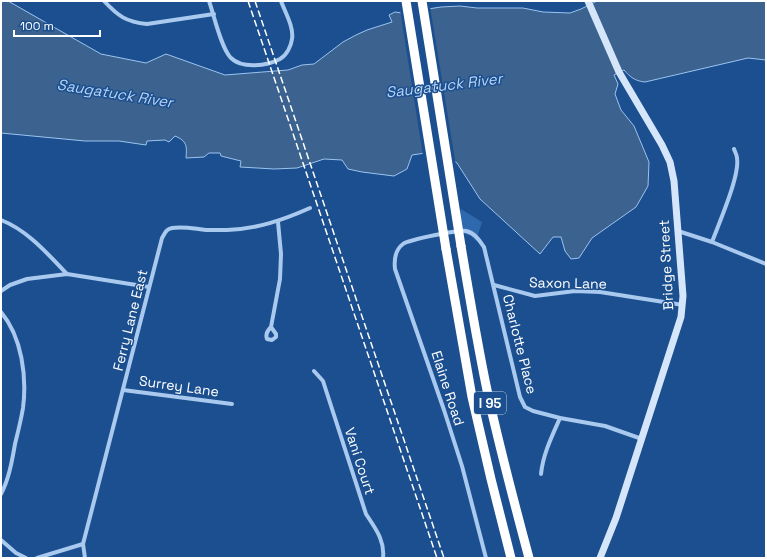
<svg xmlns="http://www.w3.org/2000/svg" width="767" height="559" viewBox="0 0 767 559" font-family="'Space Grotesk',sans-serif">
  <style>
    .green { fill: #2e69ad }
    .water { fill: #3c6290; stroke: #9cc4f0 }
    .pier { fill: #1b4f8f }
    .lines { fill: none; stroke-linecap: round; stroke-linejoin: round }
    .minor { stroke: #a9c9ee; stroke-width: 4 }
    .secondary { stroke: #d6e6fa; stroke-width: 7 }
    .motorway { stroke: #fff; stroke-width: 9 }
    .rail { stroke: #fff; stroke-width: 1.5; stroke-dasharray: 7 3; stroke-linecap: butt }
    .motorway-bridge { stroke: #fff; stroke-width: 9 }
    .labels { text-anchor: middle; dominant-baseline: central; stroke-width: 3; stroke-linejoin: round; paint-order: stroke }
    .shield { fill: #1b4f8f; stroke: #bbcadd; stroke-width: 1 }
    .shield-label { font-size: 13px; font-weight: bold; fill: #fff }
    .street-label { font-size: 14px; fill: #fff; stroke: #1b4f8f }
    .water-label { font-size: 15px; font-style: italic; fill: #b5d3f5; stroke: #1b4f8f }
  </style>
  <rect width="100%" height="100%" fill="#1b4f8f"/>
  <polygon class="green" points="461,209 482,222 476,241 471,236 459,232 459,215"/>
  <path class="water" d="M1 1H8L101 54 146 63 166 54 225 75 288 70 302 65 314 64 343 42 356 35 367 30 392 22 389 15 395 12 402 13 441 7 460 6 477 8H523L543 12 570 13 581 9 597 1H766V60L748 58 645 82C635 81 630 77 624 70L614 75 618 84 615 94 621 110 634 126 649 162 648 186 636 207 592 238 579 258 571 259 565 251 561 237H553L540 254 480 199 457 163 439 151 412 155 407 169 394 176 362 172 348 169 342 160 324 159 297 168 274 169 240 167 241 161 221 156 220 153H209L204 157 186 158C187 146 187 141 175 136L169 142 165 140 147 141 146 145 119 141H85L1 133Z"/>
  <polygon class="pier" points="430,6 456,166 438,153 423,156 400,10"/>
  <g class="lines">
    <g class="minor">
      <path d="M104 1C118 16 126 22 147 24L214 14"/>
      <path d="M209 1C214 15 221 48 231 58 242 69 267 66 280 59 287 55 291 46 292 39 294 27 285 12 281 1"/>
      <path d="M1 220C27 230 47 253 67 274"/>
      <polyline points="678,231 712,242 766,264"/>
      <path d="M712 242C719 223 740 176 737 158 737 155 735 152 734 149"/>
      <polyline points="494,285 535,296 575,291 600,292 683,305"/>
      <polyline points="1,291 10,285 27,279 67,274 149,287"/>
      <path d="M1 312C22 337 27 377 23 408 21 420 18 432 15 444 12 461 9 479 1 494"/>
      <path d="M271 327C268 330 265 334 267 339L272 340 276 337V334L271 327 280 279 281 254 278 222"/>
      <path d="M314 371 323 381 366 514C375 528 385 540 383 558"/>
      <polyline points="123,390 232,404"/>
      <path d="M541 474C543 454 552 436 560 418"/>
      <polyline points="1,540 16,553 26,558"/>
      <polyline points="37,558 83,544"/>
      <path d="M85 558 83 544 162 238C165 233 166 229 172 228 184 226 195 229 206 230 213 230 220 230 227 230 257 229 283 220 310 208"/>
      <path d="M486 558 462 466 444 410 395 269C394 260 395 250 403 244 408 240 460 229 466 231 475 233 479 240 484 247L520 397 525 407 533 411 560 418 605 426 642 439"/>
    </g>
    <polyline class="secondary" points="588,1 619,72 662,145 670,162 674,181 683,296 681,317 616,518 600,558"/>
    <g class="motorway">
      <path d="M461 246C469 294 477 342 487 390 499 446 514 502 529 558"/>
      <polyline points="446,249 472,397 491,479 511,558"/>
    </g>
    <g class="rail">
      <polyline points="248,1 437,558"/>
      <polyline points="255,1 444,558"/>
    </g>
    <g class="motorway-bridge">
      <polyline points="406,1 446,249"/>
      <polyline points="422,1 461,246"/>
    </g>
  </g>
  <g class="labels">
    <rect class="shield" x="474" y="392" width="32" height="22" rx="3"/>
    <g class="shield-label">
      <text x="490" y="403">I 95</text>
    </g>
    <g class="street-label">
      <text transform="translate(666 265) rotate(-93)">Bridge Street</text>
      <text transform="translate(568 283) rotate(1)">Saxon Lane</text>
      <text transform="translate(130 320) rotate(-76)">Ferry Lane East</text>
      <text transform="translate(520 344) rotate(76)">Charlotte Place</text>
      <text transform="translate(179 386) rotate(8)">Surrey Lane</text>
      <text transform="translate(448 388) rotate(72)">Elaine Road</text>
      <text transform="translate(360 461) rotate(72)">Vani Court</text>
    </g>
    <g class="water-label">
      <text transform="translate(444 85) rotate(-7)">Saugatuck River</text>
      <text transform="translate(115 93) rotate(9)">Saugatuck River</text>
    </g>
  </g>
  <rect width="767" height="559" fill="none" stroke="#ffffff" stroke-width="4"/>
  <path d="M14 30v6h86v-6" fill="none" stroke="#ffffff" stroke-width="2"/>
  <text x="20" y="30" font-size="12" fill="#ffffff" stroke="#1b4f8f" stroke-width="3" paint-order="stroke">100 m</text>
</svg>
